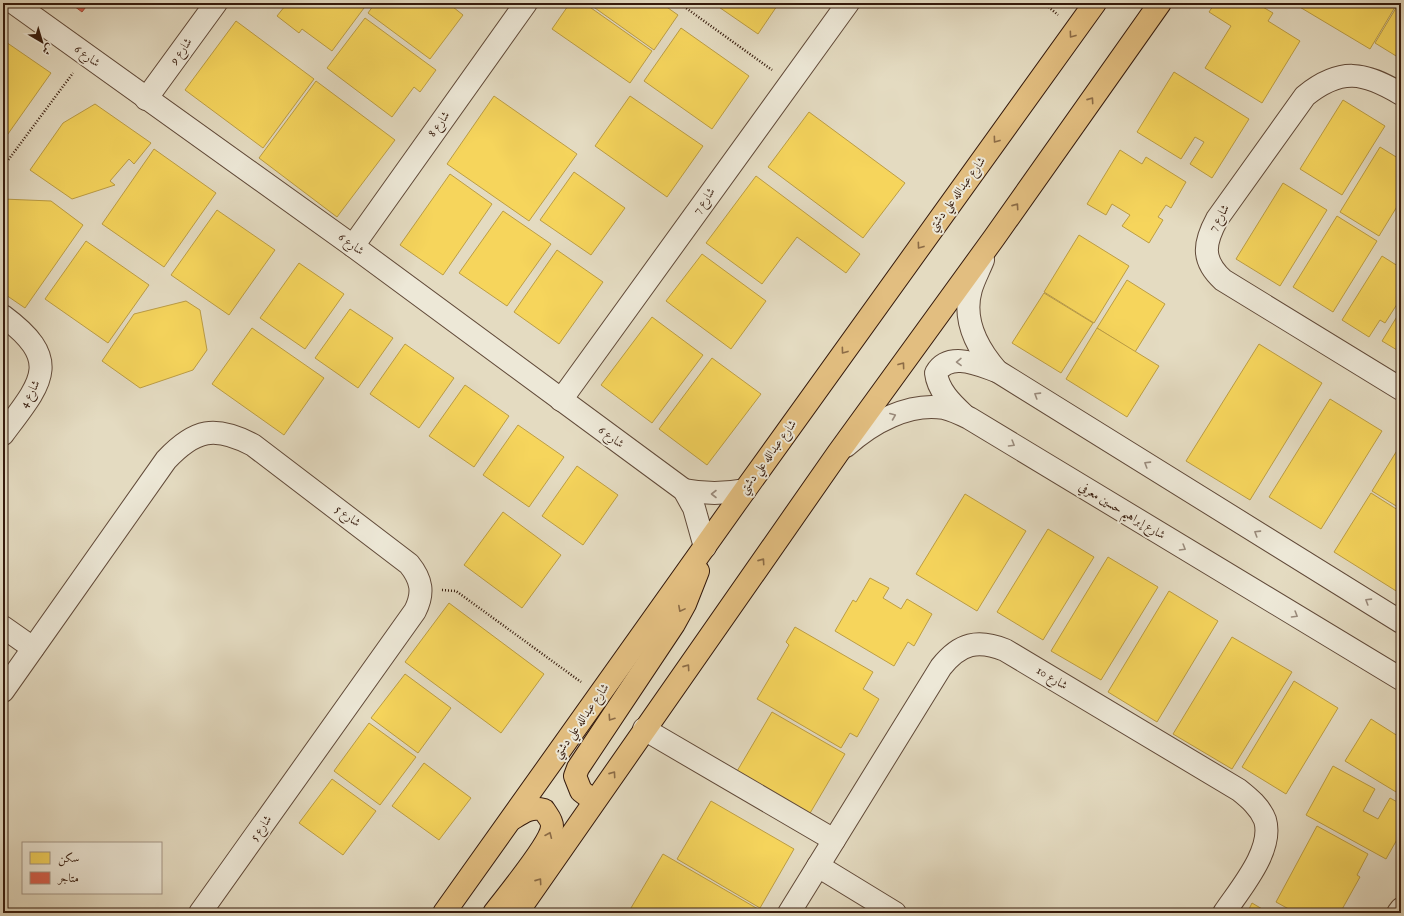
<svg xmlns="http://www.w3.org/2000/svg" width="1404" height="916" viewBox="0 0 1404 916" font-family="'IM FELL English',Amiri,serif">
  <style>
    .homes { fill: #f6d55c; stroke: #bc9d44 }
    .shops { fill: #d6604d; stroke: #a64b3a }
    .lines { fill: none; stroke-linecap: round; stroke-linejoin: round }
    .minor-casing { stroke: #614a39; stroke-width: 24 }
    .major-casing { stroke: #351a0c; stroke-width: 24 }
    .path { stroke: #351a0c; stroke-width: 2.5; stroke-dasharray: 1 2; stroke-linecap: butt }
    .minor { stroke: #ede8d7; stroke-width: 22 }
    .major { stroke: #e2be80; stroke-width: 22 }
    .oneway { stroke: #8c6c46 }
    .oneway2 { stroke: #9a8b7c }
    .labels { text-anchor: middle; dominant-baseline: central; stroke-width: 4; stroke-linejoin: round; paint-order: stroke }
    .street-label { font-size: 12px; fill: #351a0c; stroke: #ede8d7 }
  </style>
  <rect width="100%" height="100%" fill="#e4dbc1"/>
  <filter id="stains"><feTurbulence type="fractalNoise" baseFrequency=".005" numOctaves="4"/><feColorMatrix values="0 0 0 0 .2 0 0 0 0 .09 0 0 0 0 .02 0 0 0 .5 -.17"/></filter>
  <radialGradient id="worn" r=".72"><stop offset=".6" stop-color="#630" stop-opacity="0"/><stop offset="1" stop-color="#630" stop-opacity=".3"/></radialGradient>
  <g class="homes">
    <polygon points="281,3 358,3 364,8 332,51 302,29 299,33 277,16 285,6"/>
    <polygon points="375,3 457,3 453,7 463,15 430,59 368,13"/>
    <polygon points="570,3 584,3 652,51 630,83 552,29"/>
    <polygon points="588,3 661,3 678,15 654,50"/>
    <polygon points="713,3 779,3 758,34"/>
    <polygon points="1215,3 1256,3 1273,13 1268,21 1300,41 1262,103 1205,68 1231,26 1209,12"/>
    <polygon points="1293,3 1388,3 1395,7 1370,49"/>
    <polygon points="1399,3 1401,3 1401,59 1375,43"/>
    <polygon points="365,18 436,70 420,92 414,87 392,117 327,68"/>
    <polygon points="236,21 314,79 263,148 185,90"/>
    <polygon points="681,28 749,76 712,129 644,81"/>
    <polygon points="3,40 51,73 3,141"/>
    <polygon points="1174,72 1249,119 1212,178 1190,164 1204,142 1195,137 1181,159 1137,132"/>
    <polygon points="316,81 395,140 337,217 259,158"/>
    <polygon points="494,96 577,154 529,221 447,164"/>
    <polygon points="630,96 703,146 667,197 595,146"/>
    <polygon points="1343,100 1385,126 1342,195 1300,169"/>
    <polygon points="95,104 151,143 134,164 129,159 110,181 115,185 72,199 30,170 63,123"/>
    <polygon points="809,112 905,183 863,238 768,167"/>
    <polygon points="1380,147 1401,160 1401,200 1379,236 1340,212"/>
    <polygon points="154,149 216,193 164,267 102,224"/>
    <polygon points="1120,150 1142,164 1146,157 1186,182 1171,208 1166,205 1158,217 1163,220 1149,243 1122,226 1130,215 1112,204 1106,215 1087,204"/>
    <polygon points="574,172 625,208 591,255 540,220"/>
    <polygon points="450,174 492,204 443,275 400,245"/>
    <polygon points="756,176 860,254 846,273 797,237 762,284 706,243"/>
    <polygon points="1283,183 1327,210 1280,286 1236,259"/>
    <polygon points="3,199 51,201 83,225 25,308 3,293"/>
    <polygon points="217,210 275,250 229,315 171,275"/>
    <polygon points="503,211 551,244 507,306 459,273"/>
    <polygon points="1337,216 1377,241 1333,312 1293,287"/>
    <polygon points="1079,235 1129,266 1094,323 1044,292"/>
    <polygon points="86,241 149,285 108,343 45,299"/>
    <polygon points="557,250 603,282 559,344 514,312"/>
    <polygon points="702,254 766,301 731,349 666,301"/>
    <polygon points="1382,256 1401,268 1401,298 1385,323 1380,320 1369,337 1342,320"/>
    <polygon points="299,263 344,294 305,349 260,318"/>
    <polygon points="1127,280 1165,304 1135,352 1097,328"/>
    <polygon points="1044,293 1093,323 1061,373 1012,343"/>
    <polygon points="186,301 200,310 207,350 193,370 140,388 102,361 134,314"/>
    <polygon points="350,309 393,338 358,388 315,358"/>
    <polygon points="1401,310 1401,344 1397,350 1382,341"/>
    <polygon points="652,317 703,355 652,423 601,385"/>
    <polygon points="252,328 324,378 284,435 212,384"/>
    <polygon points="1097,328 1159,366 1127,417 1066,379"/>
    <polygon points="405,344 454,378 419,428 370,394"/>
    <polygon points="1259,344 1322,383 1250,500 1186,461"/>
    <polygon points="712,358 761,394 707,465 659,429"/>
    <polygon points="465,385 509,416 474,467 429,436"/>
    <polygon points="1330,399 1382,431 1321,529 1269,497"/>
    <polygon points="518,425 564,457 529,507 483,475"/>
    <polygon points="1401,444 1401,509 1372,491"/>
    <polygon points="577,466 618,495 583,545 542,516"/>
    <polygon points="1371,493 1401,512 1401,594 1334,552"/>
    <polygon points="965,494 1026,531 977,611 916,574"/>
    <polygon points="503,512 561,555 522,608 464,565"/>
    <polygon points="1048,529 1094,557 1043,640 997,612"/>
    <polygon points="1108,557 1158,587 1101,680 1051,651"/>
    <polygon points="870,578 889,588 883,598 901,609 907,599 932,614 914,646 908,642 894,666 835,631 853,600 856,602"/>
    <polygon points="1169,591 1218,621 1157,722 1108,692"/>
    <polygon points="449,603 544,674 501,733 405,662"/>
    <polygon points="795,627 873,672 863,689 879,699 857,737 850,733 841,748 757,699 789,645 786,642"/>
    <polygon points="1232,637 1292,672 1232,769 1173,734"/>
    <polygon points="405,674 451,708 418,753 371,718"/>
    <polygon points="1294,681 1338,708 1286,794 1242,767"/>
    <polygon points="772,712 845,754 806,820 733,778"/>
    <polygon points="1371,719 1401,738 1401,795 1345,761"/>
    <polygon points="369,723 416,757 380,805 334,771"/>
    <polygon points="424,763 471,798 439,840 392,806"/>
    <polygon points="1333,766 1375,789 1363,811 1378,819 1390,798 1401,804 1401,836 1399,836 1386,859 1306,815"/>
    <polygon points="332,779 376,811 343,855 299,823"/>
    <polygon points="711,801 794,849 760,908 677,859"/>
    <polygon points="1317,826 1368,854 1357,875 1360,877 1340,913 1296,913 1276,902"/>
    <polygon points="663,854 758,909 755,913 628,913"/>
    <polygon points="1252,903 1269,913 1247,913"/>
  </g>
  <polygon class="shops" points="70,3 89,3 82,12"/>
  <g class="lines">
    <g class="minor-casing">
      <g id="minor">
        <polyline points="14,3 353,246 684,490 694,508 705,547"/>
        <path d="M1401 94C1364 72 1341 67 1305 96L1217 219C1204 243 1201 260 1223 280L1401 389"/>
        <polyline points="146,99 216,3"/>
        <polyline points="353,246 526,3"/>
        <path d="M983 260C979 270 974 279 971 289 962 320 977 348 997 371L1401 622"/>
        <path d="M3 316C64 361 41 383 3 434"/>
        <polyline points="561,400 848,3"/>
        <path d="M963 414C951 403 938 390 936 373 949 351 979 365 997 371"/>
        <path d="M846 446C871 423 909 402 944 408 953 410 961 414 969 418L1401 679"/>
        <path d="M684 490C705 494 724 494 745 490"/>
        <polyline points="3,627 33,648"/>
        <path d="M3 691 166 460C195 429 215 425 253 445L409 564C422 580 424 593 415 611L200 913"/>
        <polyline points="644,729 834,840"/>
        <polyline points="818,866 895,913"/>
        <path d="M789 913 941 667C960 643 978 639 1005 650L1239 790C1249 798 1260 807 1265 820 1274 850 1240 889 1224 913"/>
        <polyline points="1398,913 1401,909"/>
      </g>
    </g>
    <g class="major-casing">
      <g id="major">
        <polyline points="594,801 581,791 575,776 578,768 674,624 685,604 698,571"/>
        <polyline points="444,913 745,490 1095,3"/>
        <path d="M494 913C506 897 552 842 552 826 552 820 547 815 544 810 531 806 523 812 512 819"/>
        <polyline points="517,913 838,453 994,238 1160,3"/>
      </g>
    </g>
    <g class="path">
      <polyline points="679,3 772,70"/>
      <polyline points="1044,3 1058,15"/>
      <polyline points="3,167 73,73"/>
      <polyline points="442,590 456,591 581,682"/>
    </g>
    <use href="#minor" class="minor"/>
    <use href="#major" class="major"/>
  </g>
  <defs><path id="oneway-chevron" d="M-2-3.5L2.5 0L-2 3.5" fill="none" stroke-width="1.6" stroke-linecap="round" stroke-linejoin="round"/></defs>
  <g class="oneway">
    <use href="#oneway-chevron" transform="translate(1072 35) rotate(126)"/>
    <use href="#oneway-chevron" transform="translate(1091 100) rotate(-55)"/>
    <use href="#oneway-chevron" transform="translate(996 140) rotate(126)"/>
    <use href="#oneway-chevron" transform="translate(1016 206) rotate(-55)"/>
    <use href="#oneway-chevron" transform="translate(920 246) rotate(126)"/>
    <use href="#oneway-chevron" transform="translate(844 351) rotate(126)"/>
    <use href="#oneway-chevron" transform="translate(902 365) rotate(-54)"/>
    <use href="#oneway-chevron" transform="translate(762 561) rotate(-55)"/>
    <use href="#oneway-chevron" transform="translate(681 609) rotate(118)"/>
    <use href="#oneway-chevron" transform="translate(687 667) rotate(-55)"/>
    <use href="#oneway-chevron" transform="translate(611 718) rotate(124)"/>
    <use href="#oneway-chevron" transform="translate(613 774) rotate(-55)"/>
    <use href="#oneway-chevron" transform="translate(549 835) rotate(-67)"/>
    <use href="#oneway-chevron" transform="translate(539 881) rotate(-55)"/>
  </g>
  <g class="oneway2">
    <use href="#oneway-chevron" transform="translate(959 362) rotate(179)"/>
    <use href="#oneway-chevron" transform="translate(1037 395) rotate(-148)"/>
    <use href="#oneway-chevron" transform="translate(893 416) rotate(-22)"/>
    <use href="#oneway-chevron" transform="translate(1012 444) rotate(31)"/>
    <use href="#oneway-chevron" transform="translate(1147 464) rotate(-148)"/>
    <use href="#oneway-chevron" transform="translate(714 494) rotate(180)"/>
    <use href="#oneway-chevron" transform="translate(1257 533) rotate(-148)"/>
    <use href="#oneway-chevron" transform="translate(1183 548) rotate(31)"/>
    <use href="#oneway-chevron" transform="translate(1368 601) rotate(-148)"/>
    <use href="#oneway-chevron" transform="translate(1295 615) rotate(31)"/>
  </g>
  <g class="labels">
    <g class="street-label">
      <text transform="translate(181 51) rotate(-54)">شارع 9</text>
      <text transform="translate(87 56) rotate(36)">شارع 6</text>
      <text transform="translate(439 124) rotate(-54)">شارع 8</text>
      <text transform="translate(957 194) rotate(-54)">شارع عبدالله علي دشتي</text>
      <text transform="translate(704 201) rotate(-54)">شارع 7</text>
      <text transform="translate(1219 218) rotate(-59)">شارع 7</text>
      <text transform="translate(351 244) rotate(36)">شارع 6</text>
      <text transform="translate(30 394) rotate(-61)">شارع 4</text>
      <text transform="translate(611 437) rotate(36)">شارع 6</text>
      <text transform="translate(768 457) rotate(-54)">شارع عبدالله علي دشتي</text>
      <text transform="translate(1122 511) rotate(31)">شارع إبراهيم حسين معرفي</text>
      <text transform="translate(348 516) rotate(37)">شارع 5</text>
      <text transform="translate(1052 678) rotate(31)">شارع 10</text>
      <text transform="translate(581 721) rotate(-55)">شارع عبدالله علي دشتي</text>
      <text transform="translate(261 828) rotate(-54)">شارع 5</text>
    </g>
  </g>
  <rect width="1404" height="916" fill="none" stroke="#e4dbc1" stroke-width="16"/>
  <rect x="4" y="4" width="1396" height="908" fill="none" stroke="#351a0c" stroke-width="2"/>
  <rect x="8" y="8" width="1388" height="900" fill="none" stroke="#351a0c"/>
  <rect x="22" y="842" width="140" height="52" fill="#ede8d7" stroke="#a39686"/>
  <rect x="30" y="852" width="20" height="12" fill="#f6d55c" stroke="#a39686"/>
  <text x="58" y="862" font-size="12" fill="#351a0c">سكن</text>
  <rect x="30" y="872" width="20" height="12" fill="#d6604d" stroke="#a39686"/>
  <text x="58" y="882" font-size="12" fill="#351a0c">متاجر</text>
  <g transform="translate(42 42) rotate(142)" stroke="#ede8d7" stroke-width="3" paint-order="stroke">
  <path d="M0-3L7 15L0 10L-7 15Z" fill="#351a0c"/>
  <text y="-6" font-size="11" font-weight="bold" text-anchor="middle" fill="#351a0c">ش</text>
  </g>
  <rect width="100%" height="100%" filter="url(#stains)"/>
  <rect width="100%" height="100%" fill="url(#worn)"/>
</svg>
